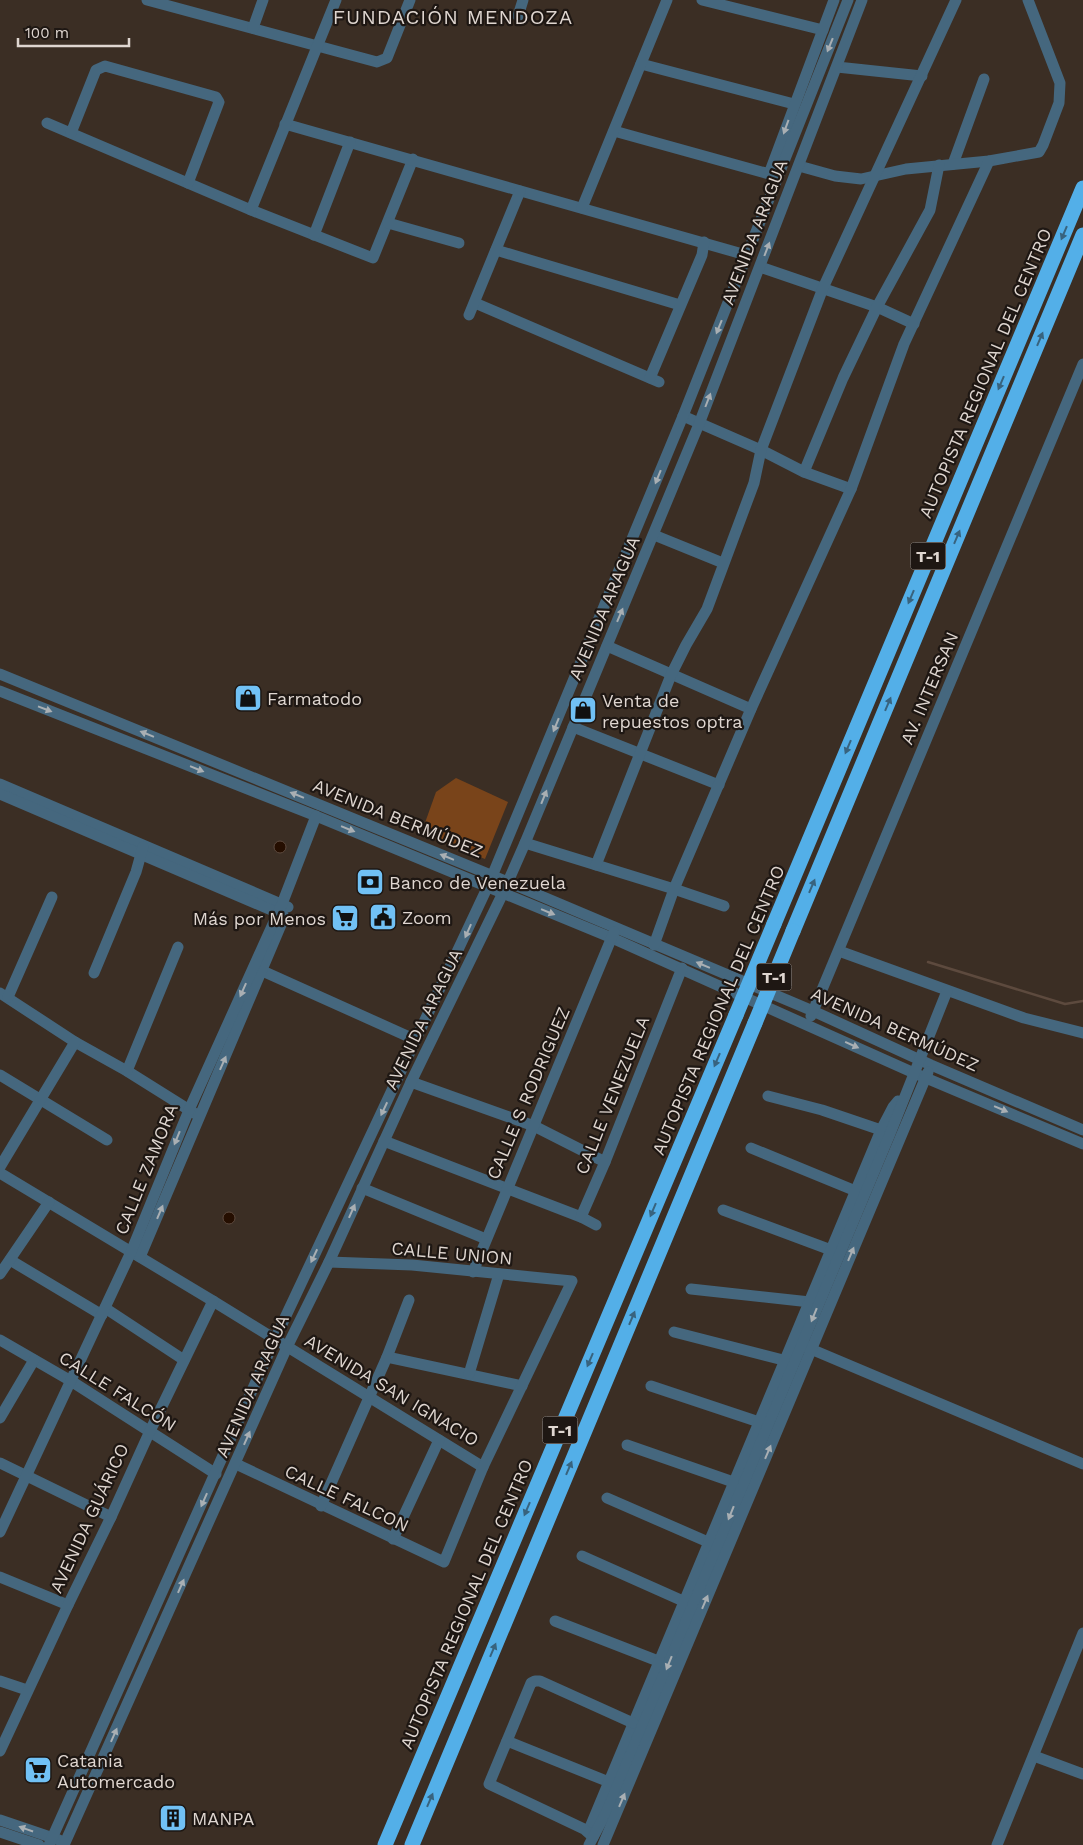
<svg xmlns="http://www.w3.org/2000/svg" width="1083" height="1845" viewBox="0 0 1083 1845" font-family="'Work Sans',sans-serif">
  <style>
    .green { fill: #79441a }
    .water { fill: #250e00; stroke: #5d4a3e }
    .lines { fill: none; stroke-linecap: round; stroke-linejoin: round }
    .stream { stroke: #5d4a3e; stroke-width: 2.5 }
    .minor { stroke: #45677e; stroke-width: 11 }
    .highway { stroke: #53afe8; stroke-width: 15 }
    .highway-bridge { stroke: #53afe8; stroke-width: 15 }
    .oneway { fill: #a9afb3 }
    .oneway2 { fill: #38637e }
    .labels { text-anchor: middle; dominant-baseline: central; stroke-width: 4.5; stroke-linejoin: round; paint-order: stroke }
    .shield { fill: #1e1713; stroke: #a59d97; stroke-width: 1 }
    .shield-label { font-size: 16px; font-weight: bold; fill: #dfd6d0 }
    .street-label { font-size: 18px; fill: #dfd6d0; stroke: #1e1713 }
    .poi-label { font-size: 18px; fill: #dfd6d0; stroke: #1e1713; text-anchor: start }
    .quarter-label { font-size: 20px; letter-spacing: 1px; fill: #dfd6d0; stroke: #1e1713 }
  </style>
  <rect width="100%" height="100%" fill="#3b2e24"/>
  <polygon class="green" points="456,778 508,802 485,859 421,834 436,792"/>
  <g class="water">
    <circle cx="280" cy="847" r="6"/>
    <circle cx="229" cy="1218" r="6"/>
  </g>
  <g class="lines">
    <polyline class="stream" points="928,962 1065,1004 1083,1001"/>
    <g class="minor">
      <polyline points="147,0 377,62 387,58 410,0"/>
      <polyline points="702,0 823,30"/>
      <polyline points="518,16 523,0"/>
      <polyline points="253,28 263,0"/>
      <polyline points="641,64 794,104"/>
      <polyline points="837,67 922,76"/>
      <polyline points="47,123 251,210 373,258 413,159"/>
      <polyline points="285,124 746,255"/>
      <polyline points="614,131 769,174 834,0"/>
      <polyline points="71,133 96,70 105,66 216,97 219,102 188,183"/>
      <polyline points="953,164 984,79"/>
      <polyline points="799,166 835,176 861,179 906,169 989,161 1039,152 1043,145 1059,103 1060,83 1028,0"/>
      <polyline points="582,208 667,0"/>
      <polyline points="251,210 336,0"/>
      <polyline points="388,223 459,243"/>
      <polyline points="314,235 350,142"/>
      <polyline points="496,250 680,305"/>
      <polyline points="760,267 877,307 914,324"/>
      <polyline points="475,303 659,382"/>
      <polyline points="469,315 520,191"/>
      <polyline points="650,378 702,255 704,242"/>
      <polyline points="683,416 761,450 804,472 851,489"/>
      <polyline points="804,472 843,378 877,307 930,210 939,165"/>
      <polyline points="654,535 723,563"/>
      <polyline points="607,646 751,709"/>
      <polyline points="0,674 508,882 813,1011 931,1065 1083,1130"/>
      <polyline points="0,691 316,816 612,938 914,1073 1083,1144"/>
      <polyline points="573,727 719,785"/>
      <polyline points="0,784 288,907"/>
      <polyline points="0,794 283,915"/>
      <polyline points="525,843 674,889 724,906"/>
      <polyline points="596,865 671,675 686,645 707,609 754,483 761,450 823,288 956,0"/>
      <polyline points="654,945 674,889 751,709 851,489 904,344 989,161"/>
      <polyline points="839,951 1024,1018 1083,1033"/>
      <polyline points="256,968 416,1040"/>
      <polyline points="94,973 136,872 143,847"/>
      <polyline points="0,993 75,1042 127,1071 194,1113"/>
      <polyline points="8,997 52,897"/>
      <polyline points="811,1016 1083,364"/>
      <polyline points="127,1071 178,947"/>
      <polyline points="0,1075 107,1140"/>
      <polyline points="411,1082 534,1126 605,1162"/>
      <polyline points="768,1096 822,1110 881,1130"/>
      <polyline points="384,1141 581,1217"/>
      <polyline points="751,1148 863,1194"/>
      <polyline points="0,1167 75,1042"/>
      <polyline points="0,1173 213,1301 483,1467"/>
      <polyline points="362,1188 486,1239"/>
      <polyline points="723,1210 831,1250"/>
      <polyline points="596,1225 581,1217 605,1162 682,968"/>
      <polyline points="140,1257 283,920"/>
      <polyline points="10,1260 102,1315"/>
      <polyline points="473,1272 614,932"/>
      <polyline points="0,1274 49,1202"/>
      <polyline points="691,1289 810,1302"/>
      <polyline points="105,1308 184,1360"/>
      <polyline points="674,1332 791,1362"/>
      <polyline points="0,1340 71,1381 216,1474"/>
      <polyline points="806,1347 1083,1464"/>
      <polyline points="387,1357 522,1386"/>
      <polyline points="469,1374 499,1274"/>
      <polyline points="651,1386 759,1422"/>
      <polyline points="0,1418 34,1360"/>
      <polyline points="627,1445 739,1484"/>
      <polyline points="0,1463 111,1517"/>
      <polyline points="236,1464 444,1562 483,1467 572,1281 412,1265 329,1262"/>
      <polyline points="607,1498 708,1542"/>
      <polyline points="321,1506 387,1357 409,1300"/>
      <polyline points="0,1532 131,1252 189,1110 282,904 316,816"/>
      <polyline points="393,1539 439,1440"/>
      <polyline points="582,1556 683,1601"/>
      <polyline points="0,1577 68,1605"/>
      <polyline points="555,1621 658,1661"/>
      <polyline points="0,1681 27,1690"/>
      <polyline points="507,1741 609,1782"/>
      <polyline points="0,1751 68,1605 111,1517 150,1431 213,1301"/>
      <polyline points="1034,1756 1083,1774"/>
      <polyline points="0,1820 59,1840"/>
      <polyline points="0,1832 39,1845"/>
      <polyline points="588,1832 881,1130 893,1107 898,1101"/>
      <polyline points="593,1837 584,1829 489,1784 531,1683 535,1681 540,1681 633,1723"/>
      <polyline points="49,1845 275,1339 488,886 683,416 848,0"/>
      <polyline points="64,1845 287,1347 329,1262 411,1082 503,893 525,843 699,424 862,0"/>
      <polyline points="589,1845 607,1811 642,1727 890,1134 947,991"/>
      <polyline points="603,1845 928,1072"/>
      <polyline points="997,1845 1083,1633"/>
    </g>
    <g class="highway">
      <polyline points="774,924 1083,188"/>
      <polyline points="793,931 1083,235"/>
      <polyline points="385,1845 736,1015"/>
      <polyline points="412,1845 755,1023"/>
    </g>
    <g class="highway-bridge">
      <polyline points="736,1015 774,924"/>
      <polyline points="755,1023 793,931"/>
    </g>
  </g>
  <defs><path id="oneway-solid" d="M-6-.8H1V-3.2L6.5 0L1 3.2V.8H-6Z" transform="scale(1.25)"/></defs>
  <g class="oneway">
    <use href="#oneway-solid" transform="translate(830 45) rotate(112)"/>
    <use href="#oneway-solid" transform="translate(786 127) rotate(110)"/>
    <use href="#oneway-solid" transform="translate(767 249) rotate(-69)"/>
    <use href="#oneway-solid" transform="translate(719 327) rotate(112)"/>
    <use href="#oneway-solid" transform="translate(708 400) rotate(-69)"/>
    <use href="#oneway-solid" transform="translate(658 477) rotate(112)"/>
    <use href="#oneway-solid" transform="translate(620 615) rotate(-67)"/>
    <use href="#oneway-solid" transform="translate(45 709) rotate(21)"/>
    <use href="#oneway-solid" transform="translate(556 725) rotate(112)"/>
    <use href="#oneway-solid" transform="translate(147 734) rotate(-158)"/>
    <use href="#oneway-solid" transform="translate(197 769) rotate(22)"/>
    <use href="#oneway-solid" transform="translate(297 795) rotate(-158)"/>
    <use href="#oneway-solid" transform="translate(544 797) rotate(-68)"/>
    <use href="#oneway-solid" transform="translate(348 829) rotate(22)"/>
    <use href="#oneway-solid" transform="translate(447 857) rotate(-158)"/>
    <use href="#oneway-solid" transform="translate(548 912) rotate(22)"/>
    <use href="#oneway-solid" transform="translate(468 931) rotate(114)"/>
    <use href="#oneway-solid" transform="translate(703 965) rotate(-157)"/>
    <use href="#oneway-solid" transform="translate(243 990) rotate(114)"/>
    <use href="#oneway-solid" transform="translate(852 1045) rotate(24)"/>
    <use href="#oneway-solid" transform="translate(223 1063) rotate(-66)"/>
    <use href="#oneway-solid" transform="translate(384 1109) rotate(115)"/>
    <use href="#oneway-solid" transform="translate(1001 1109) rotate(23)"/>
    <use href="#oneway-solid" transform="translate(177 1138) rotate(112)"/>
    <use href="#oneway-solid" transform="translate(352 1211) rotate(-66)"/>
    <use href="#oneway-solid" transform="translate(160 1212) rotate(-67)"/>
    <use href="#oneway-solid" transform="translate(851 1254) rotate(-67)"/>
    <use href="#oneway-solid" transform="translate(314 1256) rotate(115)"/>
    <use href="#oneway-solid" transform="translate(814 1315) rotate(112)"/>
    <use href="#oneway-solid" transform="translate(247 1438) rotate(-66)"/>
    <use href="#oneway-solid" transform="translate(768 1452) rotate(-67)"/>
    <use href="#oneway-solid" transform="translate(204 1500) rotate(114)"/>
    <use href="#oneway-solid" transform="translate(731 1513) rotate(112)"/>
    <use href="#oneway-solid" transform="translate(181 1586) rotate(-66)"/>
    <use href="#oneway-solid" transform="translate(705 1602) rotate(-67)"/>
    <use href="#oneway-solid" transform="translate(669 1663) rotate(112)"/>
    <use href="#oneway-solid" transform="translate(114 1735) rotate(-66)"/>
    <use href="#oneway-solid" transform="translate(622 1800) rotate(-67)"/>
    <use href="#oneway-solid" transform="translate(26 1829) rotate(-161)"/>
  </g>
  <g class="oneway2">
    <use href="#oneway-solid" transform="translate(1064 233) rotate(113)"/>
    <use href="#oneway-solid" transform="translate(1040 339) rotate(-67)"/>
    <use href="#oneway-solid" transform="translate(1001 383) rotate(113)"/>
    <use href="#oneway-solid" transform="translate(957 537) rotate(-67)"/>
    <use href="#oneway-solid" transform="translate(911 597) rotate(113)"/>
    <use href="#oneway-solid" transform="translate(888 704) rotate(-67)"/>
    <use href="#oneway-solid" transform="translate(848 747) rotate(113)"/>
    <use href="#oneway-solid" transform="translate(812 886) rotate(-67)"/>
    <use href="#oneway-solid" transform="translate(717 1060) rotate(113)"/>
    <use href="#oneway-solid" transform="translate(653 1210) rotate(113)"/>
    <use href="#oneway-solid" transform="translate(632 1318) rotate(-67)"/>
    <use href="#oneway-solid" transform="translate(590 1360) rotate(113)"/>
    <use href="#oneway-solid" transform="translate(569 1468) rotate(-67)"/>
    <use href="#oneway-solid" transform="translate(527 1509) rotate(113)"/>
    <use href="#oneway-solid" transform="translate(493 1650) rotate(-67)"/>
    <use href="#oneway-solid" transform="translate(430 1800) rotate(-67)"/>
  </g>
  <defs>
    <g id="shop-square" transform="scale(1.4375)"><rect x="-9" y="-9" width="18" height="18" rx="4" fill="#71c1f5" stroke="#1e1713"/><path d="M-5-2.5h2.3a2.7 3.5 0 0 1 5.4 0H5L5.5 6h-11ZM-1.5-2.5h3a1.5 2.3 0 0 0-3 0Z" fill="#111"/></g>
    <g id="bank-square" transform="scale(1.4375)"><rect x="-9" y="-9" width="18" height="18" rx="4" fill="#71c1f5" stroke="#1e1713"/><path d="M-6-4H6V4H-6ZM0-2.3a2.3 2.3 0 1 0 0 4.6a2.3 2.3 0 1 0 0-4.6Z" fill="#111"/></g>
    <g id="civic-square" transform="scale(1.4375)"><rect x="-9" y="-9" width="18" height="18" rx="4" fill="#71c1f5" stroke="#1e1713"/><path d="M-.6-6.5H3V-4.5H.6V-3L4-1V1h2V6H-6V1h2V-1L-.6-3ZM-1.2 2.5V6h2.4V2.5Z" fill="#111"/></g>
    <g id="supermarket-square" transform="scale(1.4375)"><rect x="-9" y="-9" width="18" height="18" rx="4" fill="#71c1f5" stroke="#1e1713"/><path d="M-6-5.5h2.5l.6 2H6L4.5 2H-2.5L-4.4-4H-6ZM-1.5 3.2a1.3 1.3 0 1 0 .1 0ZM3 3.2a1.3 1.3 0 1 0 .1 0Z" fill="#111"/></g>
    <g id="building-square" transform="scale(1.4375)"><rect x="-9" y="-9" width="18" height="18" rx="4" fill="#71c1f5" stroke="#1e1713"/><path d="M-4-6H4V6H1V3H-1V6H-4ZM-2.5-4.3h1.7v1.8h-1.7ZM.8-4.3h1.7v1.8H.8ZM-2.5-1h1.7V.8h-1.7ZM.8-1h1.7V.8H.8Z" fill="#111"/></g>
  </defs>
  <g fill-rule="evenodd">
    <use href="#shop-square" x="248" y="698"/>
    <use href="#shop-square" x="583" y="710"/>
    <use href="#bank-square" x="370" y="882"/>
    <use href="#civic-square" x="383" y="917"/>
    <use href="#supermarket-square" x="345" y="918"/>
    <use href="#supermarket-square" x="38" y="1770"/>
    <use href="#building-square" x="173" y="1818"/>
  </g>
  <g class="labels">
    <g class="shield">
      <rect x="910.5" y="542.5" width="35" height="27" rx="4"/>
      <rect x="756.5" y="963.5" width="35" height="27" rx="4"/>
      <rect x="542.5" y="1416.5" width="35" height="27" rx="4"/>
    </g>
    <g class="shield-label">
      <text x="928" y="556">T-1</text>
      <text x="774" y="977">T-1</text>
      <text x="560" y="1430">T-1</text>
    </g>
    <g class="street-label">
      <text transform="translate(754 232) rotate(-69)">AVENIDA ARAGUA</text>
      <text transform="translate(985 373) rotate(-67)">AUTOPISTA REGIONAL DEL CENTRO</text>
      <text transform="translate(604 608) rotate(-67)">AVENIDA ARAGUA</text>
      <text transform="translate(929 688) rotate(-67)">AV. INTERSAN</text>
      <text transform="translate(398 818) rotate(22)">AVENIDA BERMÚDEZ</text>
      <text transform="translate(718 1010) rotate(-67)">AUTOPISTA REGIONAL DEL CENTRO</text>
      <text transform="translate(423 1019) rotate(-64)">AVENIDA ARAGUA</text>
      <text transform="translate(895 1029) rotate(24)">AVENIDA BERMÚDEZ</text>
      <text transform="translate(528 1093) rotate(-67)">CALLE S RODRIGUEZ</text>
      <text transform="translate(612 1095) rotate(-68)">CALLE VENEZUELA</text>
      <text transform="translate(146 1169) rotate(-68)">CALLE ZAMORA</text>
      <text transform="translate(452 1253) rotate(5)">CALLE UNION</text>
      <text transform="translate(252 1386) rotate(-66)">AVENIDA ARAGUA</text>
      <text transform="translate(392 1390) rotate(31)">AVENIDA SAN IGNACIO</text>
      <text transform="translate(118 1391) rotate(32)">CALLE FALCÓN</text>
      <text transform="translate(347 1498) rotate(25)">CALLE FALCON</text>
      <text transform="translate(89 1518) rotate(-65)">AVENIDA GUÁRICO</text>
      <text transform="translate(466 1604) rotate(-67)">AUTOPISTA REGIONAL DEL CENTRO</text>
    </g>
    <g class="poi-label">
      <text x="267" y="698">Farmatodo</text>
      <text x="602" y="700">Venta de<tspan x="602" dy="21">repuestos optra</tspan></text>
      <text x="389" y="882">Banco de Venezuela</text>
      <text x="402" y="917">Zoom</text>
      <text x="326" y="918" text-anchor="end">Más por Menos</text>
      <text x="57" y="1760">Catania<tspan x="57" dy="21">Automercado</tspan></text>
      <text x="192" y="1818">MANPA</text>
    </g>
    <g class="quarter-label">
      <text x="453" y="17">FUNDACIÓN MENDOZA</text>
    </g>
  </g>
  <path d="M18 38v8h111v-8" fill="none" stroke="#dfd6d0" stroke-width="2.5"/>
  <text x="25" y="38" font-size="15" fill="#dfd6d0" stroke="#1e1713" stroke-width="4" paint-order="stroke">100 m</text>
</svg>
